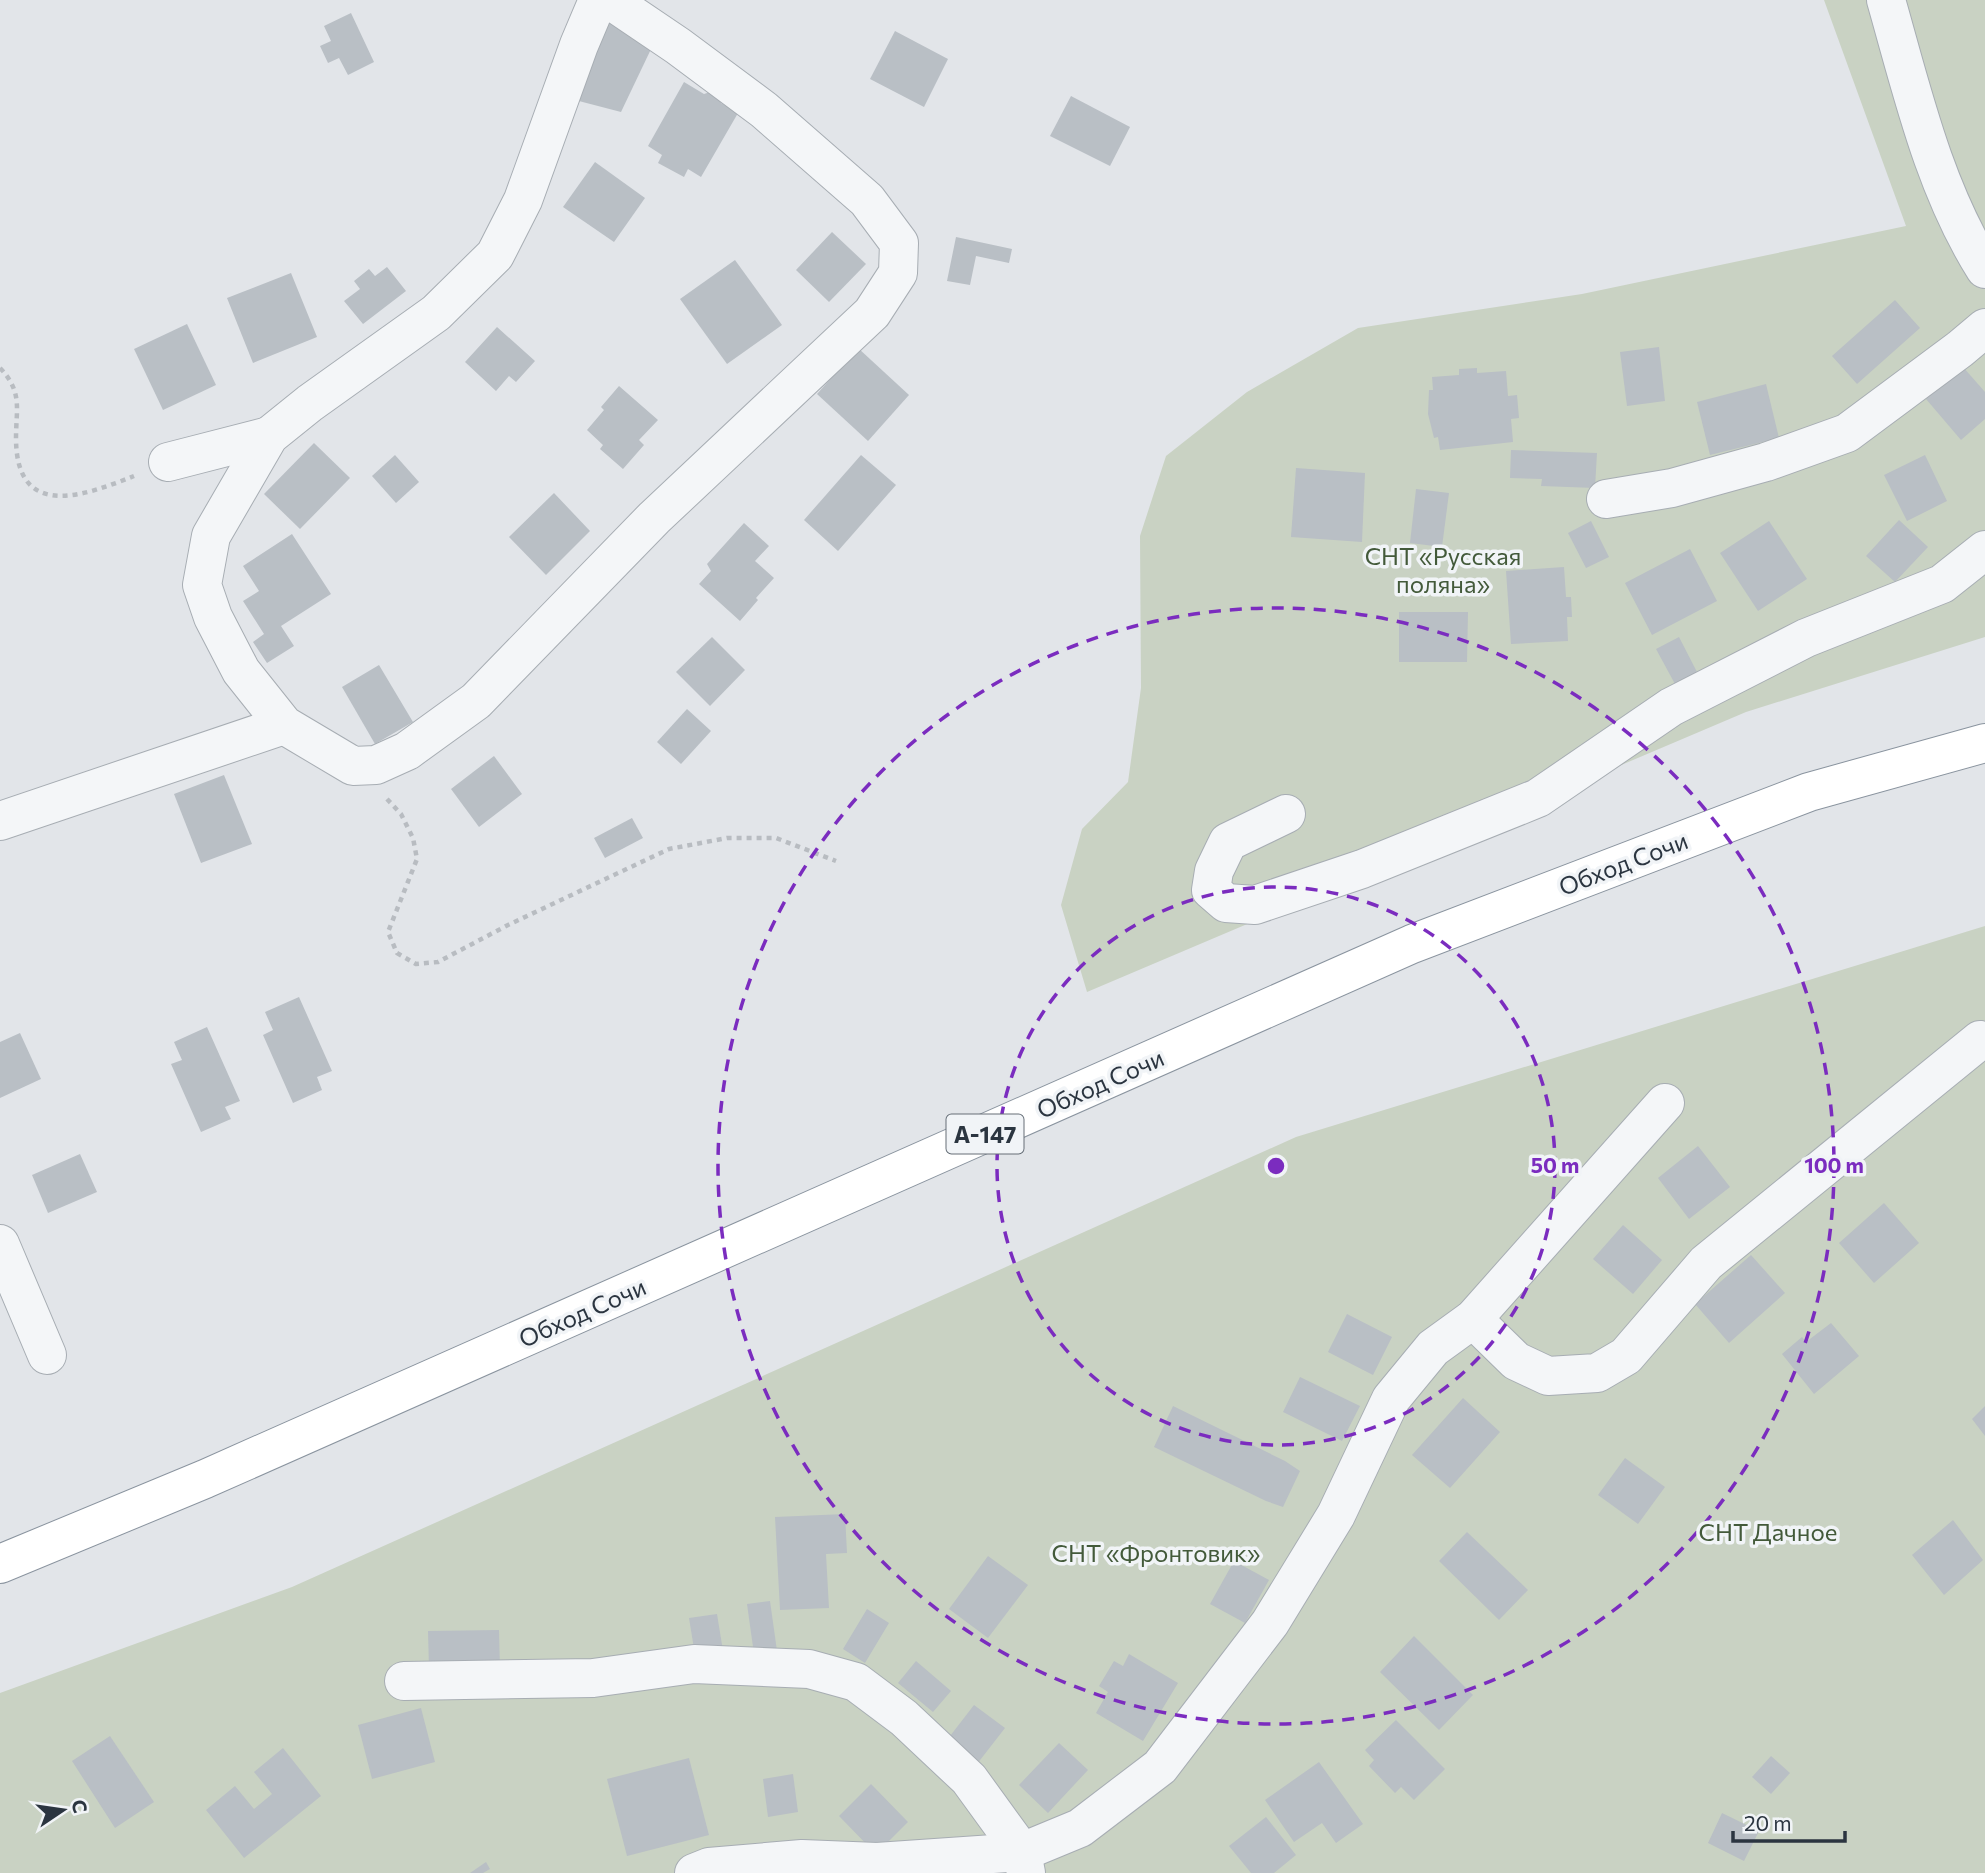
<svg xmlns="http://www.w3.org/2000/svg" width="1985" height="1873" viewBox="0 0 1985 1873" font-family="Commissioner,sans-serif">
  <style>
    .green { fill: #c9d2c3 }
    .building { fill: #b9bfc5 }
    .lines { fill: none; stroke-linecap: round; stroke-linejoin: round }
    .minor-casing { stroke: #a7adb3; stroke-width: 40 }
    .highway-casing { stroke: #8a949f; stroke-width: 40 }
    .path { stroke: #b8bcc1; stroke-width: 4.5; stroke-dasharray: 5 5; stroke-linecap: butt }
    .minor { stroke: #f4f6f8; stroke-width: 38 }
    .highway { stroke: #fff; stroke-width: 38 }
    .ring { fill: none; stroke: #7b2cbf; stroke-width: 3.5; stroke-dasharray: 12 9 }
    .labels { text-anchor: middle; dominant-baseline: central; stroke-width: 7; stroke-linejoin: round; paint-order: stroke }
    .shield { fill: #f1f4f7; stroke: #666e77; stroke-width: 2 }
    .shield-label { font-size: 23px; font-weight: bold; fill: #2b3540 }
    .park-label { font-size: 24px; fill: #435a3a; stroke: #f1f4f7 }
    .street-label { font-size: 24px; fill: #2b3540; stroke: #f1f4f7 }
    .centre { fill: #7b2cbf; stroke: #f1f4f7; stroke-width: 3.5 }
    .ring-label { font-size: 21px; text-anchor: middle; font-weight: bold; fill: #7b2cbf; stroke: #f1f4f7; stroke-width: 7; stroke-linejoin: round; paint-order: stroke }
  </style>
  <rect width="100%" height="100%" fill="#e2e5e9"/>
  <g class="green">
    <polygon points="1824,0 1985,0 1985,637 1746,712 1087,992 1061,905 1082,829 1128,782 1141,688 1140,536 1166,456 1247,392 1358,328 1582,294 1906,226"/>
    <polygon points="1985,926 1985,1873 0,1873 0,1693 292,1587 1296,1137"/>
  </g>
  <g class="building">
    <polygon points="351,13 374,62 348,75 339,58 328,63 320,46 331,41 324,26"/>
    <polygon points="611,19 652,47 621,112 575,100"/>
    <polygon points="895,31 948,59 924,107 870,79"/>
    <polygon points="684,82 704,94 713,91 720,95 721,103 738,113 701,177 688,169 684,177 658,163 662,155 648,146"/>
    <polygon points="1071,96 1130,127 1110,166 1050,136"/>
    <polygon points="595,162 645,198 614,242 563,207"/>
    <polygon points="832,232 866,264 829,302 796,270"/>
    <polygon points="956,237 1012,249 1009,263 976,256 970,285 947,281"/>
    <polygon points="735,260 782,325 727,364 680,299"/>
    <polygon points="387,267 406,291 363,324 344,301 360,289 354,281 369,269 375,276"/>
    <polygon points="291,273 317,337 253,363 227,298"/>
    <polygon points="1895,300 1920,328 1857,384 1832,356"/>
    <polygon points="187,324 216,385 163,410 134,349"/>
    <polygon points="497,327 535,361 516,382 509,376 496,391 465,362"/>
    <polygon points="1659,347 1665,401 1627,406 1620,352"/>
    <polygon points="858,348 909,395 868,441 817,394"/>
    <polygon points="1963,367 1985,392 1985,419 1961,440 1926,399"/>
    <polygon points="1477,368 1477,373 1506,371 1508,396 1517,395 1519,418 1511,419 1513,442 1440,450 1438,437 1434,438 1428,414 1429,390 1433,390 1432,377 1459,375 1459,369"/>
    <polygon points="1766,384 1779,438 1710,455 1697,402"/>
    <polygon points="619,386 658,420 639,440 644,445 623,469 600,449 603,445 587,430 604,410 601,407"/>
    <polygon points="314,443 350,478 300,529 264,494"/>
    <polygon points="1511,450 1597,453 1595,488 1541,486 1542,479 1510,478"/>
    <polygon points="395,455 419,482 396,503 372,476"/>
    <polygon points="861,455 896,485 838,551 804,520"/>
    <polygon points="1925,455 1947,501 1907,521 1884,475"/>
    <polygon points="1296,468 1365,473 1362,542 1291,537"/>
    <polygon points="1416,489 1449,493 1442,547 1410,543"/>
    <polygon points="554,493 590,531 546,575 509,537"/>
    <polygon points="1899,520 1928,547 1895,582 1866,556"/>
    <polygon points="1591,521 1609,557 1586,568 1568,533"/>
    <polygon points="1769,521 1807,579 1758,611 1720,553"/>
    <polygon points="744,523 769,546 755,561 774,578 756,598 758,600 740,621 699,584 711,571 707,564"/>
    <polygon points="292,534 331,594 281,626 294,646 267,663 253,642 264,634 243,601 259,591 243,566"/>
    <polygon points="1690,549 1717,601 1652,635 1625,583"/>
    <polygon points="1564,567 1566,597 1571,597 1572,617 1567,617 1568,641 1511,644 1506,571"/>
    <polygon points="1399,612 1468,612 1467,662 1399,662"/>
    <polygon points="712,637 745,670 710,706 676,672"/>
    <polygon points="1679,637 1697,672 1675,684 1656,649"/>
    <polygon points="379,665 413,722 375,744 342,687"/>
    <polygon points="687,709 711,731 681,764 657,742"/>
    <polygon points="494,756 522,794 479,827 451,789"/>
    <polygon points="224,775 252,844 201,863 174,794"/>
    <polygon points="632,818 643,838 605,858 594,838"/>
    <polygon points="299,997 332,1071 317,1077 322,1090 293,1103 263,1035 273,1030 265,1012"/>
    <polygon points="207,1027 240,1101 225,1107 231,1119 201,1132 171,1064 182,1060 174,1042"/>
    <polygon points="20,1033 41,1079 0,1098 0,1042"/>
    <polygon points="1698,1146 1730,1187 1689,1219 1658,1178"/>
    <polygon points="80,1154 97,1192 48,1213 32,1175"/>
    <polygon points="1884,1203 1919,1243 1874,1283 1839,1243"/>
    <polygon points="1623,1225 1662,1260 1633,1294 1593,1259"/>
    <polygon points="1751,1255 1785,1293 1729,1343 1695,1304"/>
    <polygon points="1347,1314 1392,1337 1373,1375 1328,1352"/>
    <polygon points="1831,1323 1859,1356 1814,1394 1782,1354 1802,1337 1806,1342"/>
    <polygon points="1300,1377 1360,1406 1342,1441 1283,1412"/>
    <polygon points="1463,1398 1500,1432 1450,1488 1412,1455"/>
    <polygon points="1173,1406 1285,1461 1300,1471 1283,1507 1266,1501 1154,1447"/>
    <polygon points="1985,1406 1985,1436 1972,1419"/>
    <polygon points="1625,1458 1665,1487 1638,1524 1598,1495"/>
    <polygon points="845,1514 847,1553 826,1554 829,1608 780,1610 775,1517"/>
    <polygon points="1953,1520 1983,1560 1944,1595 1912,1555"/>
    <polygon points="1467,1532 1528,1590 1499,1620 1439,1561"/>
    <polygon points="988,1556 1028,1585 988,1638 949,1609"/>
    <polygon points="1234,1561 1269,1580 1245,1623 1210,1604"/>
    <polygon points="770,1601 777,1651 754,1654 747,1604"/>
    <polygon points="867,1609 889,1623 865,1663 843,1649"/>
    <polygon points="717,1614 724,1657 696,1661 689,1618"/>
    <polygon points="499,1630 500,1669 429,1669 428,1631"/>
    <polygon points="1414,1636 1473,1695 1439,1730 1380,1672"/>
    <polygon points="1129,1654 1178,1683 1143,1741 1096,1713 1108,1692 1099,1686 1114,1661 1123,1666"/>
    <polygon points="916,1661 951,1691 933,1712 898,1683"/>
    <polygon points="974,1705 1005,1728 977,1764 947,1740"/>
    <polygon points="421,1708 435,1762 372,1779 358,1725"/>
    <polygon points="1396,1720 1445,1769 1414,1800 1401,1787 1395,1793 1369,1766 1374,1760 1365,1750"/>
    <polygon points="110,1736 154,1802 115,1828 72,1761"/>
    <polygon points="1059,1743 1088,1770 1048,1813 1019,1785"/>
    <polygon points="283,1748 321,1796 244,1858 206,1810 235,1786 254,1809 272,1794 254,1772"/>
    <polygon points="1771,1756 1790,1773 1771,1794 1752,1777"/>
    <polygon points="689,1758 709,1835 627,1856 607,1779"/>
    <polygon points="1319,1762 1363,1824 1336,1843 1322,1823 1294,1842 1265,1800"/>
    <polygon points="793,1774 798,1812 768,1817 763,1779"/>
    <polygon points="871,1784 908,1822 876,1854 839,1816"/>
    <polygon points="1722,1813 1759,1831 1744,1861 1708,1843"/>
    <polygon points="1266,1817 1296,1855 1274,1873 1251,1873 1229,1846"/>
    <polygon points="486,1862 490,1869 483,1873 470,1873"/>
  </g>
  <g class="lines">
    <g class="minor-casing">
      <g id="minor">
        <polyline points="598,0 579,45 523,200 495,255 436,313 310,403 269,436 211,536 202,585 213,617 241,671 284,725 353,766 376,765 407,751 476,701 654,518 872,313 898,273 899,243 867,200 764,110 678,46 610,0"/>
        <path d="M1886 0C1912 91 1934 188 1985 269"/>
        <polyline points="168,462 269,436"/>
        <polyline points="1606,499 1672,488 1766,462 1847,433 1960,349 1985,328"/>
        <polyline points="1286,814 1228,842 1214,871 1211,890 1226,903 1255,905 1362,869 1538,798 1671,707 1806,638 1942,584 1985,550"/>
        <polyline points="0,821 284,725"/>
        <polyline points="0,1244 47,1355"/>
        <polyline points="1473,1319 1516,1361 1548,1376 1597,1373 1626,1356 1706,1263 1980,1040"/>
        <polyline points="404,1681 593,1678 694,1664 809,1669 856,1682 904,1718 969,1779 1022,1852 1026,1873"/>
        <polyline points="694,1873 709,1867 802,1859 877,1862 1022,1852 1080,1828 1160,1767 1270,1623 1336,1515 1391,1399 1433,1348 1473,1319 1665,1103"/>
      </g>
    </g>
    <g class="highway-casing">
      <polyline id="highway" points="0,1564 205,1479 1412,944 1809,792 1985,743"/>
    </g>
    <g class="path">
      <path d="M0 368C23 392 16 409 16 438 16 521 84 496 134 476"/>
      <polyline points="387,799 401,814 413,838 417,859 388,932 397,953 416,964 438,962 508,925 669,849 727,838 776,838 836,861"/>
    </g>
    <use href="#minor" class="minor"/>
    <use href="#highway" class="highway"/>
  </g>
  <g class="ring">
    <circle cx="1276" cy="1166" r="279"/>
    <circle cx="1276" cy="1166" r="558"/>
  </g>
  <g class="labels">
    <rect class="shield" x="946.5" y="1114.5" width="77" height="39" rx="5"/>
    <g class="shield-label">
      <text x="985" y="1134">А-147</text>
    </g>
    <g class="park-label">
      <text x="1443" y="555">СНТ «Русская<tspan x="1443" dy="28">поляна»</tspan></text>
      <text x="1768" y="1531">СНТ Дачное</text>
      <text x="1156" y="1552">СНТ «Фронтовик»</text>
    </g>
    <g class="street-label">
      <text transform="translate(1623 863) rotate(-21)">Обход Сочи</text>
      <text transform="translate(1100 1083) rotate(-24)">Обход Сочи</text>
      <text transform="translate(582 1312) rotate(-24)">Обход Сочи</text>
    </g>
  </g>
  <circle cx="1276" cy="1166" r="10" class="centre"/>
  <g class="ring-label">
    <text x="1555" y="1173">50 m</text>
    <text x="1834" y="1173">100 m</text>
  </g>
  <g transform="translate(63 1810) rotate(77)" stroke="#f1f4f7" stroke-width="5" paint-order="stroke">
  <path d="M0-5L12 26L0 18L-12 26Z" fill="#2b3540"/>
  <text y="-10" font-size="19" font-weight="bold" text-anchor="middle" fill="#2b3540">С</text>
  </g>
  <path d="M1733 1831v10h112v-10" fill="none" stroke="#2b3540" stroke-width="3.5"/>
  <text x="1744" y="1831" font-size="21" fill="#2b3540" stroke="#f1f4f7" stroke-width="5" paint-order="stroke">20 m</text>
</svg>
